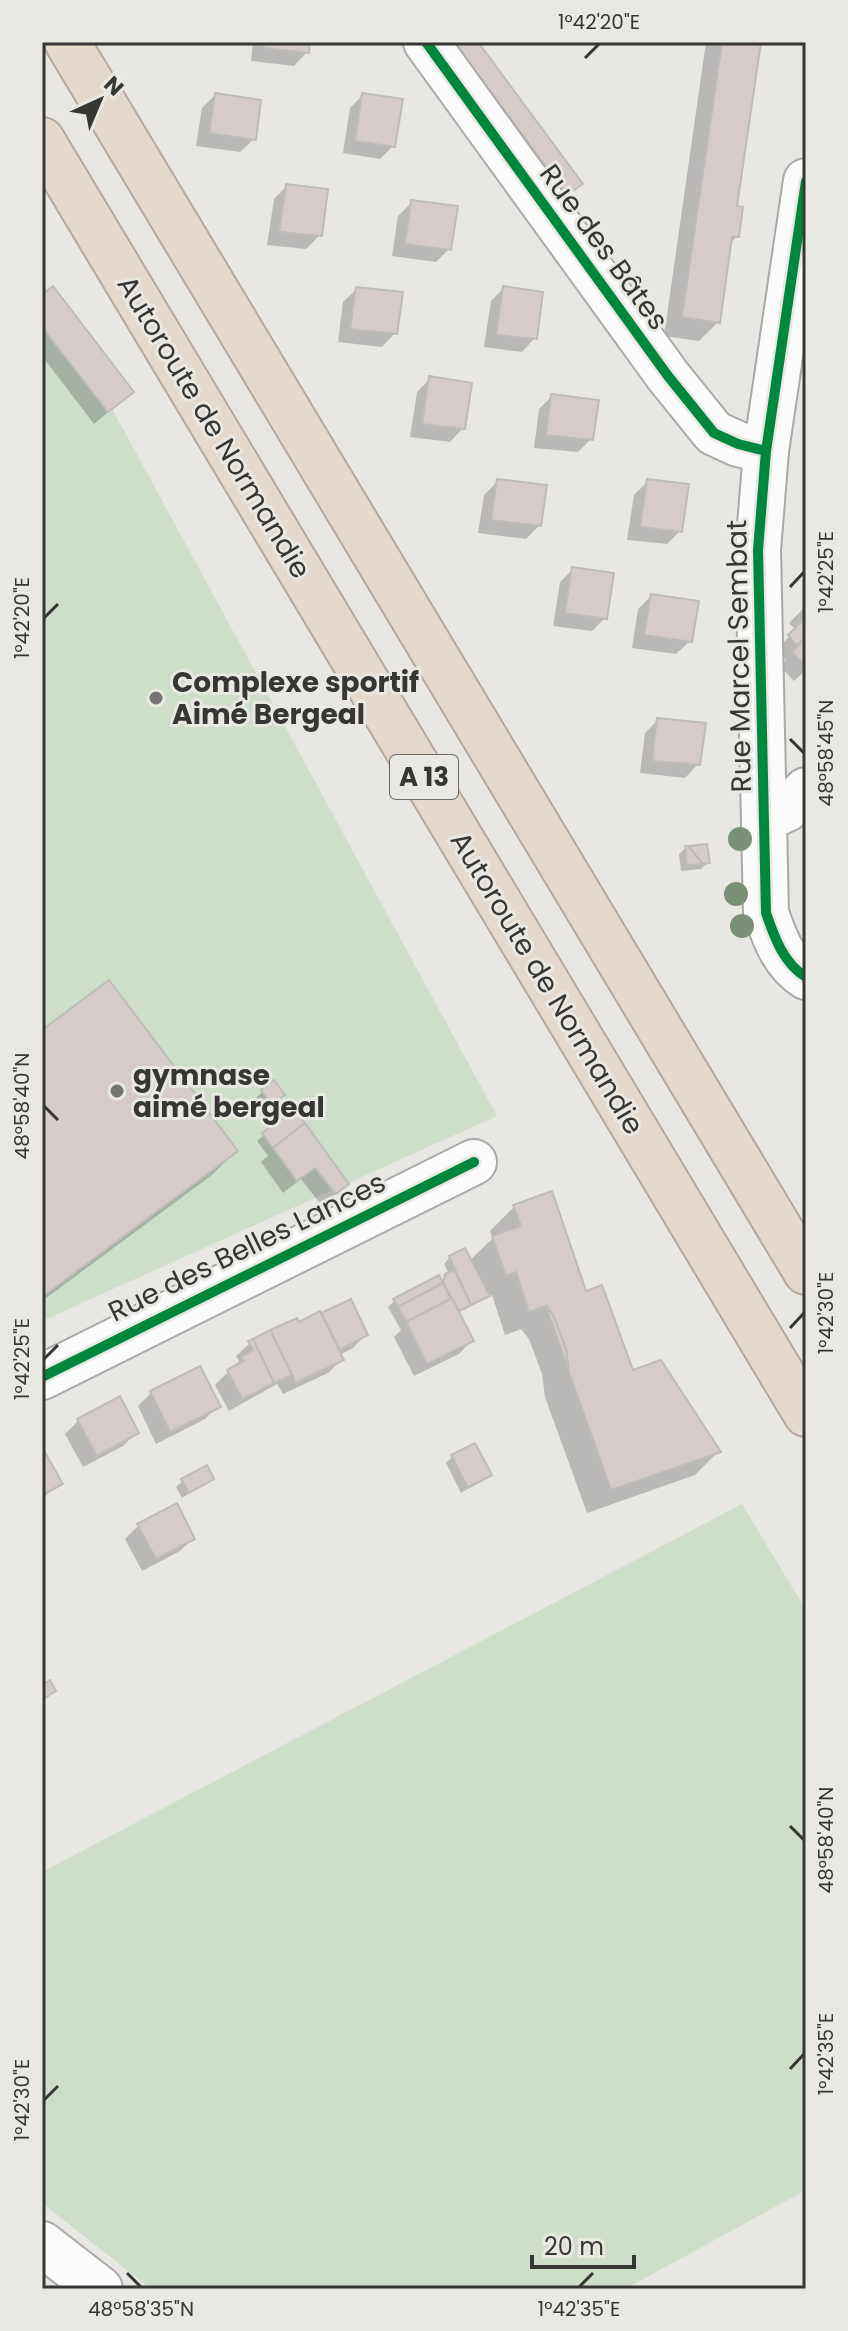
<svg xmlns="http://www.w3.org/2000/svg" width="848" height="2331" viewBox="0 0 848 2331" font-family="Poppins,sans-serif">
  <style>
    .green { fill: #cedecb }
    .shadow { fill: #0003 }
    .building { fill: #d5cbc8; stroke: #bdbcbb; stroke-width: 2 }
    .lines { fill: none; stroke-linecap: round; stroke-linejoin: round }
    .minor-casing { stroke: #aaa9a8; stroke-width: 48 }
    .highway-casing { stroke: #b5a89e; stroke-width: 48 }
    .minor { stroke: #fcfbfb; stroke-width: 44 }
    .highway { stroke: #e4d9cf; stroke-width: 44 }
    .cycleway-casing { stroke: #e9e8e3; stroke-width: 15 }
    .cycleway { stroke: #00873e; stroke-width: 10 }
    .tree { fill: #7a9177 }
    .ticks { fill: none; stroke: #363634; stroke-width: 3 }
    .poi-dot { fill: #747472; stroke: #e9e8e3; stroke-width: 3 }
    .labels { text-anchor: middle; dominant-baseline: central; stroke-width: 6; stroke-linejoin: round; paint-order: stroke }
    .shield { fill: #e9e8e3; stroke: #6c6b68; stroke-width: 2 }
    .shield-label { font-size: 26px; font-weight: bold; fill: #363634 }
    .street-label { font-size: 28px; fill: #363634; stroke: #e9e8e3 }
    .poi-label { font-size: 28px; font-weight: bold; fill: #363634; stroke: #e9e8e3; text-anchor: start }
    .neatline { fill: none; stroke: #363634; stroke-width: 3 }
    .ticks-label { font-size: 20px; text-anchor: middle; fill: #363634 }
  </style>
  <rect width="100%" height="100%" fill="#e8e7e4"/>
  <g class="green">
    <polygon points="42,280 497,1116 42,1321"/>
    <polygon points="742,1504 806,1610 806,2190 625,2289 151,2289 42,2203 42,1872"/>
  </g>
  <g class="shadow">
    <polygon points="253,42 308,42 307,52 294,66 251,61"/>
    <polygon points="459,42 475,42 580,183 560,200 449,50"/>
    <polygon points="706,42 759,42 734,208 737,236 729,245 718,322 699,341 664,336"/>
    <polygon points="215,95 254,139 240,152 196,146 202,108"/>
    <polygon points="363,95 393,146 380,159 343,153 350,108"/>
    <polygon points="287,186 320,235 306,249 267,245 274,199"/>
    <polygon points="412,202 449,249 436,262 392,256 398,216"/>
    <polygon points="504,288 535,338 522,352 484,347 491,301"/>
    <polygon points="357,289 395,333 382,347 338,342 343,302"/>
    <polygon points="42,297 132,392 94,424 42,356"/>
    <polygon points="430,379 463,428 450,442 410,437 417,392"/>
    <polygon points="552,396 591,439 578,452 534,448 539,409"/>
    <polygon points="498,481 539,526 526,539 478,533 484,495"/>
    <polygon points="648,481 680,531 667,544 627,540 634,495"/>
    <polygon points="573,569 605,618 592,631 553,626 560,582"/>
    <polygon points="651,596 690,641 676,654 632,648 638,609"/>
    <polygon points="806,606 806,670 794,681 780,666 786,660 776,650 796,630 789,623"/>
    <polygon points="658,720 698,764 685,778 640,773 645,733"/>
    <polygon points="686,848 708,862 701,869 681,871 679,854"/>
    <polygon points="42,1032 236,1151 212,1175 42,1301"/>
    <polygon points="262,1092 276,1101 264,1109 256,1098"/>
    <polygon points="264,1135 346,1184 322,1206 301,1179 283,1193 261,1162 268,1156 257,1141"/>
    <polygon points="514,1207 585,1294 631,1373 719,1451 695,1475 587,1513 545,1397 542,1374 529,1339 521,1329 505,1335 492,1295 458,1313 472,1340 459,1354 414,1376 394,1337 401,1330 388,1307 395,1300 440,1282 449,1274 444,1264 450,1257 469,1261 493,1238 490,1231"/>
    <polygon points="350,1302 366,1334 353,1348 339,1355 342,1359 328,1373 283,1394 277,1384 229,1411 215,1385 239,1361 236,1356 250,1343 296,1320 298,1325"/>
    <polygon points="199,1369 218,1406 205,1419 156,1444 138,1406 151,1393"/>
    <polygon points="119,1399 136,1433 123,1446 83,1467 65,1434 78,1421"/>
    <polygon points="42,1451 60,1483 42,1499"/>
    <polygon points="452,1457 489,1475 461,1493 446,1463"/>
    <polygon points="211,1478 182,1498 176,1487 183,1481"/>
    <polygon points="176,1506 193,1538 180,1551 142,1571 125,1539 138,1526"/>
  </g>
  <g class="building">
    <polygon points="264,42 310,42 309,53 263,48"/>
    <polygon points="478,42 583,184 567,195 454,43"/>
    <polygon points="722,42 761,42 737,206 743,207 739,237 732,237 720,323 682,317"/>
    <polygon points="215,93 261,100 256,140 209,133"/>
    <polygon points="362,93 403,99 395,147 355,141"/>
    <polygon points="286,184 328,189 322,236 279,232"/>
    <polygon points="411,200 458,206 451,250 405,244"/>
    <polygon points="53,286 134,392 108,412 42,327 42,295"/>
    <polygon points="503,286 543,292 537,339 496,335"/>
    <polygon points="356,287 403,292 397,334 350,329"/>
    <polygon points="429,376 472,383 465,429 422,424"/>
    <polygon points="551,394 599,400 593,440 546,435"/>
    <polygon points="497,479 547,485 541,526 491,520"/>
    <polygon points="647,479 689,484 682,532 640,527"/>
    <polygon points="572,567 614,573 607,619 565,613"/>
    <polygon points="651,594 699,601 692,642 644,635"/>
    <polygon points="806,617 806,637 797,646 788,635"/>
    <polygon points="806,637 806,667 792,652"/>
    <polygon points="657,718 706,723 700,765 652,761"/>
    <polygon points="707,844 710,863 703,864 688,846"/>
    <polygon points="685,846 688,846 703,864 687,865"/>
    <polygon points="109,980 238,1151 42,1297 42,1030"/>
    <polygon points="274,1080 285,1095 271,1104 261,1090"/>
    <polygon points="295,1109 305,1123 273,1148 262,1133"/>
    <polygon points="305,1123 349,1184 336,1194 315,1168 297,1181 273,1148"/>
    <polygon points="552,1191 586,1291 602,1285 633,1370 661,1360 721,1452 611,1490 569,1372 566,1349 553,1315 546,1306 529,1312 516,1272 506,1276 492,1236 521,1226 513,1205"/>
    <polygon points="465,1248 490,1296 471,1305 449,1256"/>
    <polygon points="454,1270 471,1305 459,1311 443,1283 445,1274"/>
    <polygon points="439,1275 443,1283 398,1307 393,1299"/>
    <polygon points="443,1283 451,1299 406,1322 398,1307"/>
    <polygon points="452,1298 474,1341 427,1364 406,1322"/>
    <polygon points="351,1299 368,1335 340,1350 321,1313"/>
    <polygon points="546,1306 553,1315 566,1349 569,1372"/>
    <polygon points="320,1311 344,1360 296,1383 270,1330 297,1318 299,1322"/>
    <polygon points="270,1330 292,1375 274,1383 253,1339"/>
    <polygon points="253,1339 274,1383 242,1399 227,1370 244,1361 241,1357 253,1350 248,1341"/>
    <polygon points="200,1366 221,1407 170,1432 150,1391"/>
    <polygon points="120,1396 139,1433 97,1456 77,1419"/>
    <polygon points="475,1443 492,1475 468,1488 451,1455"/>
    <polygon points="42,1447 63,1484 42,1495"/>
    <polygon points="207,1465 214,1479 189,1493 181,1479"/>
    <polygon points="177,1503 195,1539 156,1559 137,1524"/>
    <polygon points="50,1680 56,1691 42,1700 42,1685"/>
  </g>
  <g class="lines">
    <g class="minor-casing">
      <g id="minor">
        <polyline points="426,42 668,376 714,433 738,444 766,451"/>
        <path d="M806 181 766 451 758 550 766 913C774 936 783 963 806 977"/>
        <polyline points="765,819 787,809 806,790"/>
        <polyline points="42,1377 474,1162"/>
        <polyline points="42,2244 100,2289"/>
      </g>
    </g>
    <g class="highway-casing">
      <g id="highway">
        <polyline points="67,42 806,1272"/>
        <polyline points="42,140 806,1414"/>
      </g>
    </g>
    <use href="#minor" class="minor"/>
    <use href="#highway" class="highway"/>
    <g class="cycleway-casing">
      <g id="cycleway">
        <polyline points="426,42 668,376 714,433 738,444 766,451"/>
        <path d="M806 181 766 451 758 550 766 913C774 936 783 963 806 977"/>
        <polyline points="42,1377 474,1162"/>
      </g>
    </g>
    <use href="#cycleway" class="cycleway"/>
  </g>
  <g class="tree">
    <circle cx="740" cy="839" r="12"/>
    <circle cx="736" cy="894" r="12"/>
    <circle cx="742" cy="926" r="12"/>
  </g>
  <path class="ticks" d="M585 58 599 44M790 587 804 572M44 618 58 604M790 739 804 753M44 1106 58 1120M790 1328 804 1313M44 1359 58 1345M790 1826 804 1840M790 2069 804 2054M44 2100 58 2086M127 2273 141 2287M579 2287 593 2273"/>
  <g class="poi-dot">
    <circle cx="156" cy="698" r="8"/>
    <circle cx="117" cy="1091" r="8"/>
  </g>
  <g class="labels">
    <rect class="shield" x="390" y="755" width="68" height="44" rx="6"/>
    <g class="shield-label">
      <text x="424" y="777">A 13</text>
    </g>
    <g class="street-label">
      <text transform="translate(604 247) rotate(54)">Rue des Bâtes</text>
      <text transform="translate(214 427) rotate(59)">Autoroute de Normandie</text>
      <text transform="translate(739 656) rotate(-91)">Rue Marcel Sembat</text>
      <text transform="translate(547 983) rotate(59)">Autoroute de Normandie</text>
      <text transform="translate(247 1247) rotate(-26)">Rue des Belles Lances</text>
    </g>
    <g class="poi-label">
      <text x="172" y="682">Complexe sportif<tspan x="172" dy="32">Aimé Bergeal</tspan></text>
      <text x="133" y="1075">gymnase<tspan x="133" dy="32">aimé bergeal</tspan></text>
    </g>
  </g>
  <rect width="848" height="2331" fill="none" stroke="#e9e8e3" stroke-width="88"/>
  <g transform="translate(100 100) rotate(44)" stroke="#e9e8e3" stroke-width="6" paint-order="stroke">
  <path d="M0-6L14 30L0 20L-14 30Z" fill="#363634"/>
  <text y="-12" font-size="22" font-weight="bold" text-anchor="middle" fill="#363634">N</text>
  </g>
  <path d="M532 2255v12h102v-12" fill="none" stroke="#363634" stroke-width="4"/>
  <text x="544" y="2255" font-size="24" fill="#363634" stroke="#e9e8e3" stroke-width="6" paint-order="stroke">20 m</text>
  <rect x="44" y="44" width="760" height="2243" class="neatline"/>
  <g class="ticks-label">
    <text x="599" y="29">1°42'20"E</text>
    <text transform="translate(826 572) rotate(-90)" y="7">1°42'25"E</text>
    <text transform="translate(22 618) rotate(-90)" y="7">1°42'20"E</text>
    <text transform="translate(826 753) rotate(-90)" y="7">48°58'45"N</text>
    <text transform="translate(22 1106) rotate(-90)" y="7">48°58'40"N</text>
    <text transform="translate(826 1313) rotate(-90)" y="7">1°42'30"E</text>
    <text transform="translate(22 1359) rotate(-90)" y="7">1°42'25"E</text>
    <text transform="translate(826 1840) rotate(-90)" y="7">48°58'40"N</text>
    <text transform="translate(826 2054) rotate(-90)" y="7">1°42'35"E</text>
    <text transform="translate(22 2100) rotate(-90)" y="7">1°42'30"E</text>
    <text x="141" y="2316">48°58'35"N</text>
    <text x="579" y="2316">1°42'35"E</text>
  </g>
</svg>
